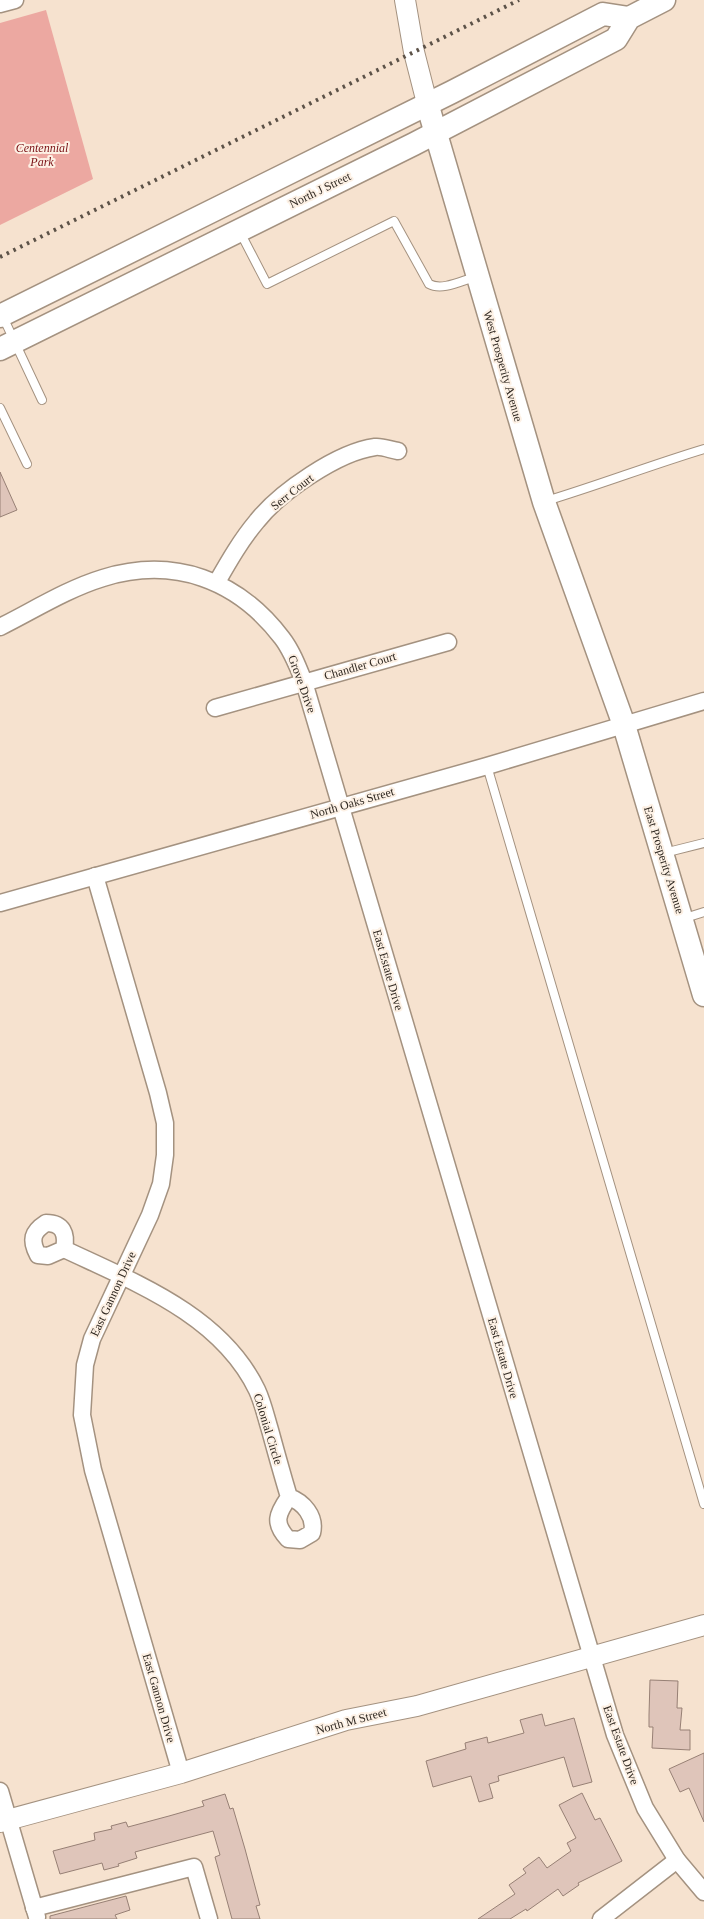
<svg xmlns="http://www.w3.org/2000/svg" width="704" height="1919" viewBox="0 0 704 1919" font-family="'Times New Roman',serif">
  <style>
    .green { fill: #eca8a1 }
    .building { fill: #dfc5ba; stroke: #978075 }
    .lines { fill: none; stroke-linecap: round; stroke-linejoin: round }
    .service-casing { stroke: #a49280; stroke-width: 10 }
    .minor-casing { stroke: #a49280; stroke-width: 19 }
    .tertiary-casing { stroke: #a49280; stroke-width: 22 }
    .secondary-casing { stroke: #a49280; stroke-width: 25 }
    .service { stroke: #fff; stroke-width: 8 }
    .minor { stroke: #fff; stroke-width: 16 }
    .tertiary { stroke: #fff; stroke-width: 20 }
    .secondary { stroke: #fff; stroke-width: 22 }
    .rail { stroke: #5c5248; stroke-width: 4; stroke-dasharray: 2.5 5; stroke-linecap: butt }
    .labels { text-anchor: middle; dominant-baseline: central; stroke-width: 4; stroke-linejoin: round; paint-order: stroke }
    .park-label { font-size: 12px; font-style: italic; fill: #7a1115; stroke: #fdf1e5 }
    .street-label { font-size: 12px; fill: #2e2720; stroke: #fdf1e5 }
  </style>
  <rect width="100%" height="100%" fill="#f6e2cf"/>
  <polygon class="green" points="46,10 93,179 0,225 0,23"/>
  <g class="building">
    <polygon points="0,472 17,510 0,517"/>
    <polygon points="650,1680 678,1681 677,1708 682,1708 680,1730 690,1730 690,1750 652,1748 653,1727 649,1727 649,1715"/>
    <polygon points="542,1714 545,1726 574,1718 592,1782 573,1787 564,1757 498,1776 499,1781 489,1784 493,1798 479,1802 471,1776 433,1787 426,1761 466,1749 465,1743 487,1737 488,1743 524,1733 520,1720"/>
    <polygon points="704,1753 704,1822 689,1788 680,1792 669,1769"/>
    <polygon points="582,1793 595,1820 600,1818 622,1861 578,1883 579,1885 563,1896 558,1889 527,1911 526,1909 510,1919 478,1919 515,1894 509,1885 526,1873 523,1869 539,1857 547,1868 571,1851 567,1843 576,1838 559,1805"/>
    <polygon points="225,1794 230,1809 233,1808 245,1849 260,1905 256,1906 260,1919 232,1919 215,1857 220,1855 213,1831 135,1852 137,1858 118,1864 119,1866 104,1870 102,1863 60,1874 53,1851 95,1840 94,1833 112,1829 111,1826 126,1822 128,1827 169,1816 204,1806 202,1801"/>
    <polygon points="126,1896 130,1910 115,1915 117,1919 50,1919 50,1916"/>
  </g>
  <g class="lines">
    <g class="service-casing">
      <g id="service">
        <path d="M240 232 267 284 394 221 429 284C442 291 461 281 475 277"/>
        <polyline points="3,317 42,400"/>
        <polyline points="0,408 27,464"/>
        <path d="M546 501C599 485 651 465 704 449"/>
        <polyline points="487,766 704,1504"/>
        <polyline points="664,853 704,843"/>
        <polyline points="685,918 704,912"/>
      </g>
    </g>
    <g class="minor-casing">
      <g id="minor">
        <polyline points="0,4 15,0"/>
        <path d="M217 582C229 561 241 540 257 521 280 492 338 452 375 447 382 446 391 450 398 451"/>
        <path d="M0 627C34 610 67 589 103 578 174 556 238 580 282 638 292 651 298 667 304 682L615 1735 645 1808 677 1860 704 1892"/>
        <polyline points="215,708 448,642"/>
        <polyline points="95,876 158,1093 165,1123 165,1155 161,1184 150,1215 92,1339 85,1365 82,1415 93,1470 181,1773"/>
        <polyline points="0,903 487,766 704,701"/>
        <path d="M46 1223C63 1223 67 1234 64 1249L48 1256 38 1255C30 1240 32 1232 46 1223Z"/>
        <path d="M64 1249C136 1283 221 1315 257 1390 263 1403 266 1417 270 1430 276 1452 282 1474 289 1497 277 1514 273 1523 288 1539L300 1540 312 1533C316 1516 303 1502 289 1497"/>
        <polyline points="0,1791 37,1917"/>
        <polyline points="34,1908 194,1867 209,1919"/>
        <polyline points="601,1919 677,1860"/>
      </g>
    </g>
    <g class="tertiary-casing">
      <g id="tertiary">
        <polyline points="405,0 414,52 427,103"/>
        <polyline points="0,1822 181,1773 346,1720 417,1706 704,1625"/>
      </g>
    </g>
    <g class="secondary-casing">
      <g id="secondary">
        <polyline points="427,103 544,502 624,725 704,995"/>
        <polyline points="0,316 452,92 603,14 629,18"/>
        <polyline points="0,349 414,144 616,39 629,18 664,0"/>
      </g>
    </g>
    <use href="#service" class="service"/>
    <use href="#minor" class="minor"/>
    <use href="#tertiary" class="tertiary"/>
    <use href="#secondary" class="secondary"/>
    <polyline class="rail" points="0,257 519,0"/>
  </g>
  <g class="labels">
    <g class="park-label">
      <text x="42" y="148">Centennial<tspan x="42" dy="14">Park</tspan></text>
    </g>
    <g class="street-label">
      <text transform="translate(320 190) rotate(-26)">North J Street</text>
      <text transform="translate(503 366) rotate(74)">West Prosperity Avenue</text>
      <text transform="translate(292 492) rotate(-38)">Serr Court</text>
      <text transform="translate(360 666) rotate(-16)">Chandler Court</text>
      <text transform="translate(302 684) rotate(70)">Grove Drive</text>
      <text transform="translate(352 803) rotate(-16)">North Oaks Street</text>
      <text transform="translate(664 860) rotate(73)">East Prosperity Avenue</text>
      <text transform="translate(388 970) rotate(74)">East Estate Drive</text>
      <text transform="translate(113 1294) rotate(-65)">East Gannon Drive</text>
      <text transform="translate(503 1358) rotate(74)">East Estate Drive</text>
      <text transform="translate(268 1429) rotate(73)">Colonial Circle</text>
      <text transform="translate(159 1698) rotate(74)">East Gannon Drive</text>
      <text transform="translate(351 1721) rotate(-15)">North M Street</text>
      <text transform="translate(621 1745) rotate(70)">East Estate Drive</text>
    </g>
  </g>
</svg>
